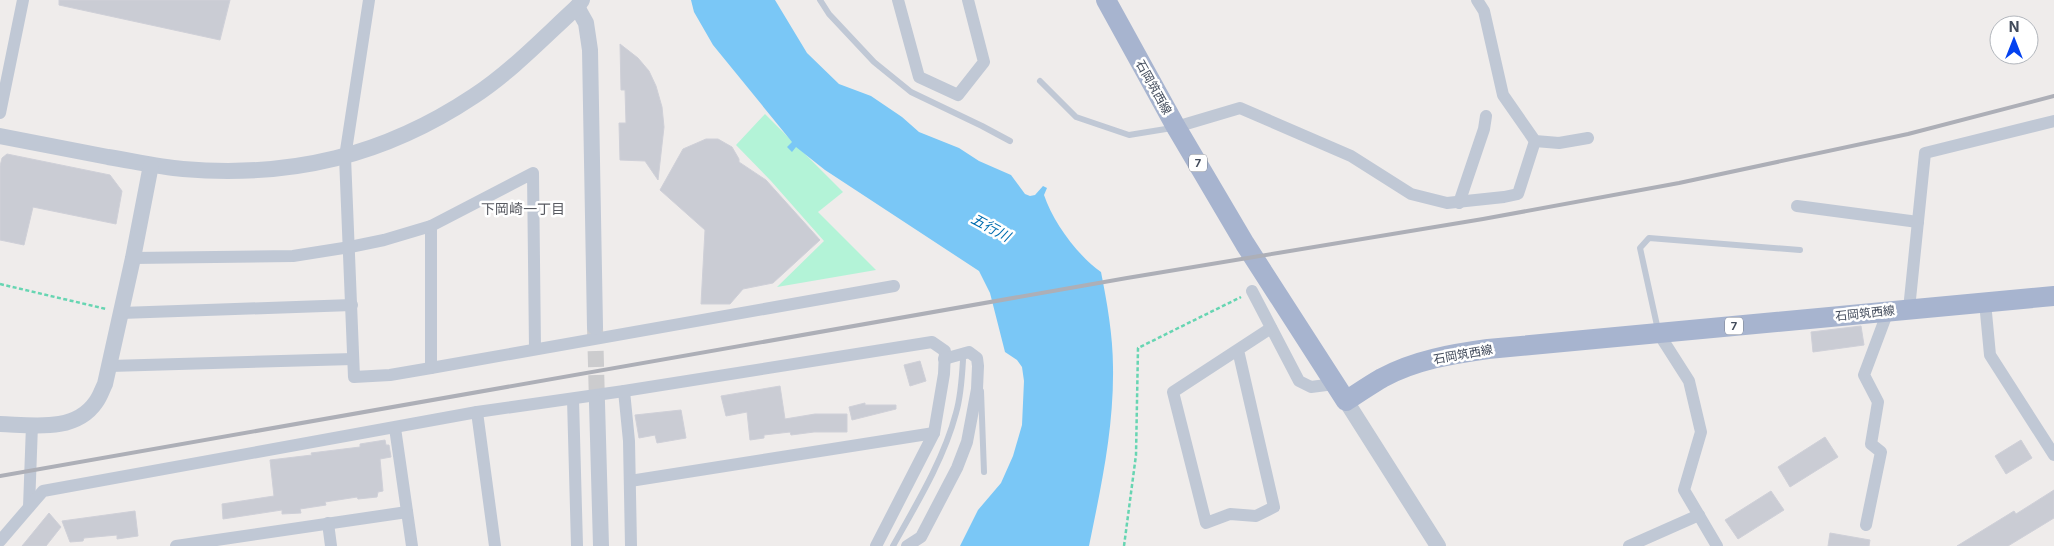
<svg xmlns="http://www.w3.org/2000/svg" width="2054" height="546" viewBox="0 0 2054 546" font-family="Inter,'Noto Sans JP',sans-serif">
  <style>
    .green { fill: #b3f3d7 }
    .water { fill: #7ac7f6 }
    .building { fill: #caccd4; stroke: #cfd0d8 }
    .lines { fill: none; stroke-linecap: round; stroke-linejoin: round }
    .tertiary-tunnel { stroke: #ccccce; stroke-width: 16; stroke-dasharray: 16 8; stroke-linecap: butt }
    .path { stroke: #67d5b2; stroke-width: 2.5; stroke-dasharray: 4 2.5; stroke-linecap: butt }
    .service { stroke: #c0c8d5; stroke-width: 6 }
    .minor { stroke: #c0c8d5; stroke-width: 12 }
    .tertiary { stroke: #c0c8d5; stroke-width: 16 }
    .primary { stroke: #a7b4cf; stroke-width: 20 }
    .rail { stroke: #adafb7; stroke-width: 4 }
    .labels { text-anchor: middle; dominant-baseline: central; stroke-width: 5; stroke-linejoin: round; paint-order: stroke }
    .shield { fill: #fff; stroke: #7b818c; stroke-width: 1 }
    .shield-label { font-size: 11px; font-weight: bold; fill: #424b5b }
    .street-label { font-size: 12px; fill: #424b5b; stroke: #fff }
    .neighbourhood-label { font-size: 14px; fill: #585a61; stroke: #fff }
    .water-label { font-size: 14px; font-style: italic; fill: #006db0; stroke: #fff }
  </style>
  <rect width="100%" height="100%" fill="#efeceb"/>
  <polygon class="green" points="765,114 843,192 818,212 876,270 777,287 824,241 771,181 736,145"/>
  <path class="water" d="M691 0H775L807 53 839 84 871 96 902 117 919 132 959 148 979 161 1011 175 1025 194 1030 196 1035 195 1043 186 1047 188 1044 195C1053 222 1078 256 1101 272 1107 302 1113 336 1113 367 1114 428 1101 487 1089 546H960L978 510 1001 483 1013 456 1022 425 1024 381 1022 367 1017 360 1005 352 990 293 979 271 825 170 796 147 792 152 787 147 792 142 713 45 694 12Z"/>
  <g class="building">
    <polygon points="59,0 230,0 220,40 59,5"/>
    <polygon points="620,44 638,58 649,71 656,86 662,107 664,127 658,180 645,161 620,160 619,123 626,123 625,90 621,90"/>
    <polygon points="706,139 718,139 732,147 739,159 739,162 766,180 820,240 773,283 743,289 730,304 701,304 705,230 660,190 683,149"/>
    <polygon points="7,154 110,175 122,191 116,224 33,207 24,245 0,240 0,166 2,158"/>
    <polygon points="1861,326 1864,345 1813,352 1811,332"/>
    <polygon points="920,361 926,381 910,386 904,365"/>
    <polygon points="780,386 785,419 815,414 847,414 847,432 814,432 791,435 790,432 764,435 764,438 750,440 747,412 726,416 721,396"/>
    <polygon points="865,403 865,405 896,405 896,409 852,420 849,407"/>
    <polygon points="681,410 686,438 657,443 655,435 639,438 635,415"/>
    <polygon points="1825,437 1838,457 1790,487 1778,467"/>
    <polygon points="385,440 386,445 389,445 391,457 380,459 383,491 378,492 377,497 358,499 357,497 325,502 326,505 300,509 301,513 282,514 282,510 223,519 222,504 274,496 270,460 312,455 311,453 360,447 360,444"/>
    <polygon points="2021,440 2032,458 2006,474 1995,456"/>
    <polygon points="2054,490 2054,518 2008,546 1957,546 2014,511 2016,514"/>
    <polygon points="1771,491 1784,510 1738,539 1725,520"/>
    <polygon points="135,511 138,536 117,539 117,535 84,538 83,541 70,542 62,521"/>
    <polygon points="49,513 61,527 46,546 22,546"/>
    <polygon points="1830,533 1870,540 1869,546 1828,546"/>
  </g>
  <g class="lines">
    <polyline class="tertiary-tunnel" points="595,327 597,403"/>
    <g class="path">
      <polyline points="0,284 106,309"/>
      <polyline points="1124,546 1136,455 1138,348 1241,297"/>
    </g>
    <g class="service">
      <polyline points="820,0 829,14 874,62 911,92 982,126 1010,141"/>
      <polyline points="1040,81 1076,117 1129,135 1172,128"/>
      <polyline points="1658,330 1640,248 1649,238 1800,250"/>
      <polyline points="981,391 984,472"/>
      <path d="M893 546C916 505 944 459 956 413 961 396 962 378 963 360"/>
    </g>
    <g class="minor">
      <polyline points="369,0 345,157 354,377 390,375 431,368 894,286"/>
      <polyline points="898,0 919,77 958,95 984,62 968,0"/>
      <polyline points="1477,0 1484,11 1503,95 1535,141 1559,143 1588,138"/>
      <polyline points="0,113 23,0"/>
      <polyline points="1176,127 1240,108 1351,156 1411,194 1447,203 1504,197 1518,194 1535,141"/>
      <polyline points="1459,203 1484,129 1486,116"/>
      <polyline points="1797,206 1918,222"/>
      <polyline points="431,226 431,368"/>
      <polyline points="133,258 293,256 350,247 384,240 431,226 533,173 535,349"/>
      <polyline points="1252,291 1299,381 1311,387 1334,384"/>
      <polyline points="1985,302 1990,355 2054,455"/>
      <polyline points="1909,309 1925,153 2054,121"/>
      <polyline points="121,313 352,305"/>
      <polyline points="1659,334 1689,381 1701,432 1684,490 1717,546"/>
      <polyline points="1238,350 1274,507 1256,516 1230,514 1206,523 1173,392 1271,328"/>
      <polyline points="110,366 353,359"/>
      <polyline points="624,391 629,441 631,546"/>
      <polyline points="573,399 577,546"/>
      <polyline points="477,412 495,546"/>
      <polyline points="395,428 412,546"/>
      <polyline points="630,481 934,433"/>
      <polyline points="29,507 32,425"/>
      <polyline points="328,523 331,546"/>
      <polyline points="1866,525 1881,452 1871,444 1878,402 1864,375 1888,311"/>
      <polyline points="0,541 43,491 477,412 624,391 932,342 945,351 944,374 934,433 876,546"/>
      <polyline points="176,546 407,512"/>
      <polyline points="907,546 921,537 957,468 967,442 977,389 978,366 977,358 969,352 944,359"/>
      <polyline points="1629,546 1699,515"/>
    </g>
    <g class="tertiary">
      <polyline points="577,7 586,23 590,50 595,327"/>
      <path d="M0 136C36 143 72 150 108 157 133 161 158 167 183 169 291 178 384 156 474 96 512 71 544 37 577 7L582 0"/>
      <polyline points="1346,401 1438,546"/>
      <polyline points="597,403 601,546"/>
      <path d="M0 424C32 425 75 433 96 402 100 397 102 390 105 384L133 258 151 165"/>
    </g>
    <path class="primary" d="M1106 0 1176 127 1245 244 1346 401C1358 393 1370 385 1382 378 1415 360 1452 354 1488 349L2054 296"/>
    <polyline class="rail" points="0,476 1127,278 1483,219 1679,183 1908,134 2054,96"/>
  </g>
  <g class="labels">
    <g class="shield">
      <rect x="1189" y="154.5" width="18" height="17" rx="4"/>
      <rect x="1725" y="317.5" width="18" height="17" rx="4"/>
    </g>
    <g class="shield-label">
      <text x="1198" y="163">7</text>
      <text x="1734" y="326">7</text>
    </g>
    <g class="street-label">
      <text transform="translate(1154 87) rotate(61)">石岡筑西線</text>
      <text transform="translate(1865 313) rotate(-6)">石岡筑西線</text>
      <text transform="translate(1463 354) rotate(-10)">石岡筑西線</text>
    </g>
    <g class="neighbourhood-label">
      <text x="523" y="208">下岡崎一丁目</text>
    </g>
    <g class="water-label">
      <text transform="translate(991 227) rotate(28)">五行川</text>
    </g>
  </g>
  <g transform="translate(2014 40)"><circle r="24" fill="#ffffff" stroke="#b3b7bd"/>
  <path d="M0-4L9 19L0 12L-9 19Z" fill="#0442f0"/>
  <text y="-8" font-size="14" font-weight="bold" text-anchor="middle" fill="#424b5b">N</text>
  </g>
</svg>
